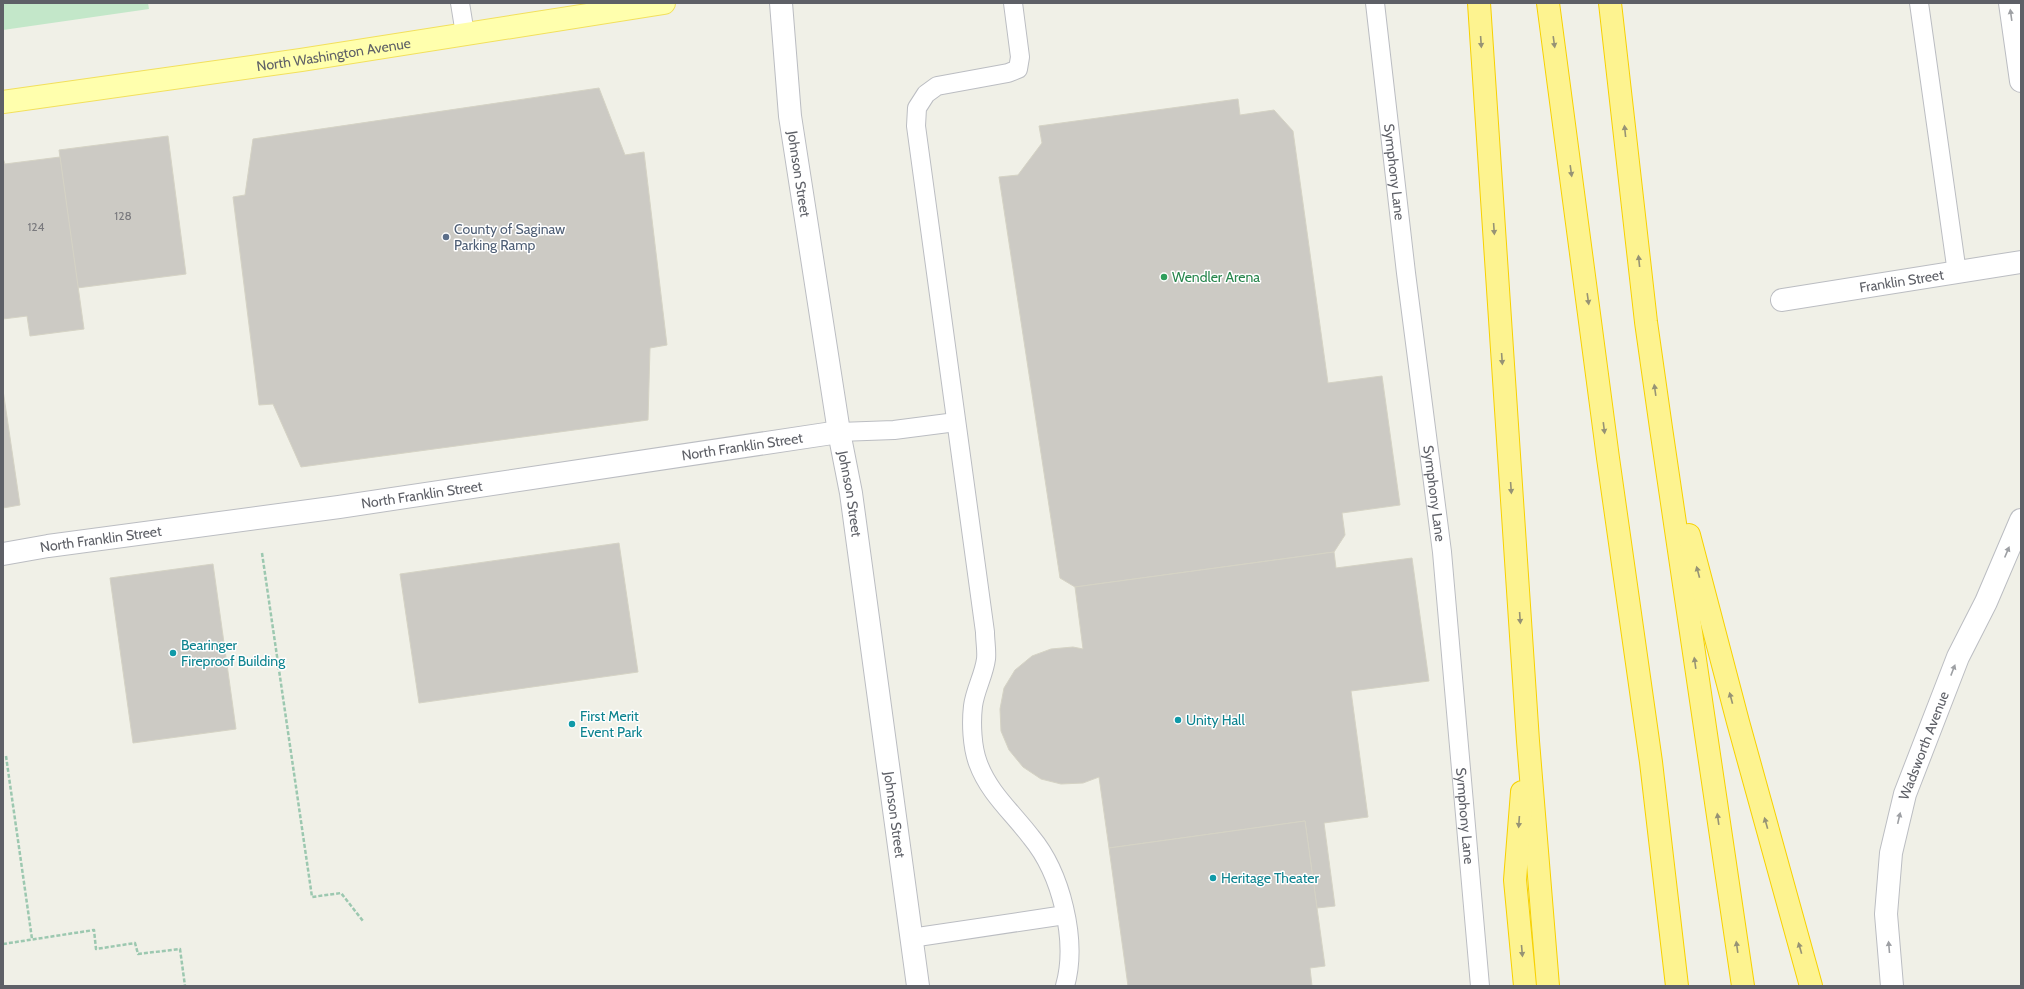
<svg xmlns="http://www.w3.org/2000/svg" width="2024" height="989" viewBox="0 0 2024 989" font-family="Cabin,sans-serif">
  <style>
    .green { fill: #c3e7c9 }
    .building { fill: #cccac4; stroke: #d5d3c5 }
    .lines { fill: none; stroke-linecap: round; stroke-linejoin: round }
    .service-casing { stroke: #bbbdc2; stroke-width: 20 }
    .minor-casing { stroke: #bbbdc2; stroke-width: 24 }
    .tertiary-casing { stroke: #bbbdc2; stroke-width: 24 }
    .primary-casing { stroke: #f2e05d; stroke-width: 24 }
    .motorway-casing { stroke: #f7d100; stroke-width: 24 }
    .path { stroke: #9cc8b0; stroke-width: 2.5; stroke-dasharray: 4 2; stroke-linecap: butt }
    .service { stroke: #fff; stroke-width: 18 }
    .minor { stroke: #fff; stroke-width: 22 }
    .tertiary { stroke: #fff; stroke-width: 22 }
    .primary { stroke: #ffffad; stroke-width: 22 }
    .motorway { stroke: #fdf390; stroke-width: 22 }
    .oneway { fill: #9ea0a4 }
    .oneway2 { fill: #969375 }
    .service-dot { fill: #5c6f8a; stroke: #fff; stroke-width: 1.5 }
    .leisure-dot { fill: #2e9e5b; stroke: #fff; stroke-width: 1.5 }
    .culture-dot { fill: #0f9aa8; stroke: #fff; stroke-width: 1.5 }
    .labels { text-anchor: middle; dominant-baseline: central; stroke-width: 3; stroke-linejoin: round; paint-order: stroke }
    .number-label { font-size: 12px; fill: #7a7a7e }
    .street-label { font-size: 14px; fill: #5e6067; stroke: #fff }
    .service-label { font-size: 14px; fill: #4e5e75; stroke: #fff; text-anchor: start }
    .leisure-label { font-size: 14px; fill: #27864d; stroke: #fff; text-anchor: start }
    .culture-label { font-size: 14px; fill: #0d838f; stroke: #fff; text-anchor: start }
  </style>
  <rect width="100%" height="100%" fill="#f0f0e7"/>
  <polygon class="green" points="3,3 148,3 149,9 3,30"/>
  <g class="building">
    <polygon points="599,88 625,155 644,152 667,345 650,348 648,420 301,467 273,404 259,405 233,197 245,195 253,139"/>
    <polygon points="1238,99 1240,115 1274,110 1293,131 1328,383 1382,376 1400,505 1342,513 1345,535 1334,552 1075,587 1060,578 999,177 1018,175 1042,143 1039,126"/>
    <polygon points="168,136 186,274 77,288 59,150"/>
    <polygon points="60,157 84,329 30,336 27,316 3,319 3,158 5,164"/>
    <polygon points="3,390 20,505 3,508"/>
    <polygon points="619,543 638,672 419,703 400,574"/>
    <polygon points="1334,552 1336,568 1412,558 1429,681 1351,691 1368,817 1324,823 1335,906 1317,908 1305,821 1109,848 1099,777 1083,783 1061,784 1041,779 1023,767 1009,750 1001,731 1000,709 1004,688 1015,670 1032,656 1051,649 1073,647 1083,649 1075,587"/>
    <polygon points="213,564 236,729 133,743 110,578"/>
    <polygon points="1305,821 1325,966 1310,968 1312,986 1128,986 1109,848"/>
  </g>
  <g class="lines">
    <g class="service-casing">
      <g id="service">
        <polyline points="460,3 465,34"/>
        <path d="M1013 3 1020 57 1018 69 1008 73 937 86 926 94 917 108 916 126 985 632C985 641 987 651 986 659 984 675 975 690 973 706 971 723 972 747 978 763 989 793 1012 812 1031 837 1061 873 1078 940 1065 986"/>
        <path id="s1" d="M1375 3 1406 273 1442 552 1480 986"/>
        <polyline points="1919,3 1957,273"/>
        <polyline points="839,432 894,430 956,422"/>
        <polyline points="911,938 1065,915"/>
      </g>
    </g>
    <g class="minor-casing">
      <g id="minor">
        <path id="s2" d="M1782 300 2021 262"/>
        <path id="s3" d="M3 554 48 546 339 507 839 432"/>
      </g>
    </g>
    <g class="tertiary-casing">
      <g id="tertiary">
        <path id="s4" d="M781 3 790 116 839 432 851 493 918 986"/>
        <polyline points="2010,3 2021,81"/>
        <path id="s5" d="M1892 986 1886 914 1891 853 1905 794 1958 657 1986 602 2021 520"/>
      </g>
    </g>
    <g class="primary-casing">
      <g id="primary">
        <path id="s6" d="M3 102 301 60 664 3"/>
      </g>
    </g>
    <g class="motorway-casing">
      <g id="motorway">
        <polyline points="1479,3 1528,741 1548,986"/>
        <polyline points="1548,3 1608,458 1651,762 1677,986"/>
        <polyline points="1610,3 1646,322 1661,428 1743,986"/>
        <polyline points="1689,535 1738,722 1811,986"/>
        <polyline points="1522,792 1515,880 1525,986"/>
      </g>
    </g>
    <g class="path">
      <polyline points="262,553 312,897 341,893 363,921"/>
      <polyline points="6,756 32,939"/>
      <polyline points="3,944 94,930 96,949 135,943 138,954 180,949 185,986"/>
    </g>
    <use href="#service" class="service"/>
    <use href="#minor" class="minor"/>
    <use href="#tertiary" class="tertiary"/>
    <use href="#primary" class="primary"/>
    <use href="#motorway" class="motorway"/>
  </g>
  <defs><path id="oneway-solid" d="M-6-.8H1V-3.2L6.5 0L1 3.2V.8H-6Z"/></defs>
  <g class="oneway">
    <use href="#oneway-solid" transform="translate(2011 15) rotate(-98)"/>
    <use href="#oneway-solid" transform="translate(2007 552) rotate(-67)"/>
    <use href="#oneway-solid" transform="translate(1953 670) rotate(-69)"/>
    <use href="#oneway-solid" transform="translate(1899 818) rotate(-77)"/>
    <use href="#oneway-solid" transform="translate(1889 947) rotate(-95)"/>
  </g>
  <g class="oneway2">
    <use href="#oneway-solid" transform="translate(1481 42) rotate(86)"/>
    <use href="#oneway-solid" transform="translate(1554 42) rotate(82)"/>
    <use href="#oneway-solid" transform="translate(1625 131) rotate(-96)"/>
    <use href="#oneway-solid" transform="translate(1571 171) rotate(82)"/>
    <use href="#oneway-solid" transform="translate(1494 229) rotate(86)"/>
    <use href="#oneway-solid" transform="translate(1639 261) rotate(-96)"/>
    <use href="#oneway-solid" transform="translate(1588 299) rotate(82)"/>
    <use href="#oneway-solid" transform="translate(1502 359) rotate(86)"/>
    <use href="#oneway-solid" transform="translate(1655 390) rotate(-98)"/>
    <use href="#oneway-solid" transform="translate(1604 428) rotate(83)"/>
    <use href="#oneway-solid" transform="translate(1511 488) rotate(86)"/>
    <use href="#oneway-solid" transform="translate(1698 572) rotate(-105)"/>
    <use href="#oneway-solid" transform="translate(1520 618) rotate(86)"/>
    <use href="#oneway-solid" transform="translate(1695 663) rotate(-98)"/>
    <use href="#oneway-solid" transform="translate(1731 698) rotate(-105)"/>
    <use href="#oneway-solid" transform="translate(1718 819) rotate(-98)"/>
    <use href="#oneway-solid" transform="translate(1519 822) rotate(94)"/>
    <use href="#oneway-solid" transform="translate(1766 823) rotate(-106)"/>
    <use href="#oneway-solid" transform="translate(1737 947) rotate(-98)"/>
    <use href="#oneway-solid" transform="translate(1800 948) rotate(-106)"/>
    <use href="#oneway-solid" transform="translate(1522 951) rotate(85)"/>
  </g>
  <circle class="service-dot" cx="446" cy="237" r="4"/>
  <circle class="leisure-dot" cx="1164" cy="277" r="4"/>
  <g class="culture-dot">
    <circle cx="173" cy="653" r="4"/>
    <circle cx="1178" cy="720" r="4"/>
    <circle cx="572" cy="724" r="4"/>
    <circle cx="1213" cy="878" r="4"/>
  </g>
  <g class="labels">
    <g class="number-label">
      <text x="123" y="215">128</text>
      <text x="36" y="226">124</text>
    </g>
    <g class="street-label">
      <text stroke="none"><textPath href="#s6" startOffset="334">North Washington Avenue</textPath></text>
      <text stroke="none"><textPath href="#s1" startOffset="170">Symphony Lane</textPath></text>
      <text stroke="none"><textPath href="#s4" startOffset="172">Johnson Street</textPath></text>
      <text stroke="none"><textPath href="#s2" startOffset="121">Franklin Street</textPath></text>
      <text stroke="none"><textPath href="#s3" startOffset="747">North Franklin Street</textPath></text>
      <text stroke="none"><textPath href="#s3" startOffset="423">North Franklin Street</textPath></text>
      <text stroke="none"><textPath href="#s4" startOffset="496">Johnson Street</textPath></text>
      <text stroke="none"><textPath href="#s1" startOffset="494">Symphony Lane</textPath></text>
      <text stroke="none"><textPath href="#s3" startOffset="99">North Franklin Street</textPath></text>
      <text stroke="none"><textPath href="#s5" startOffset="246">Wadsworth Avenue</textPath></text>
      <text stroke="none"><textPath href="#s4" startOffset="820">Johnson Street</textPath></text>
      <text stroke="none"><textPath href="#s1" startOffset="818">Symphony Lane</textPath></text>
    </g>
    <g class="service-label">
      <text x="454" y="229">County of Saginaw<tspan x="454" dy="16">Parking Ramp</tspan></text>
    </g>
    <g class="leisure-label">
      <text x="1172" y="277">Wendler Arena</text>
    </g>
    <g class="culture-label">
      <text x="181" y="645">Bearinger<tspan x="181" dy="16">Fireproof Building</tspan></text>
      <text x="580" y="716">First Merit<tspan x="580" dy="16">Event Park</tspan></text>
      <text x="1186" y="720">Unity Hall</text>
      <text x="1221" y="878">Heritage Theater</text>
    </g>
  </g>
  <rect width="2024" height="989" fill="none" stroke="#5e6067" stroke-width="8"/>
</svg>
